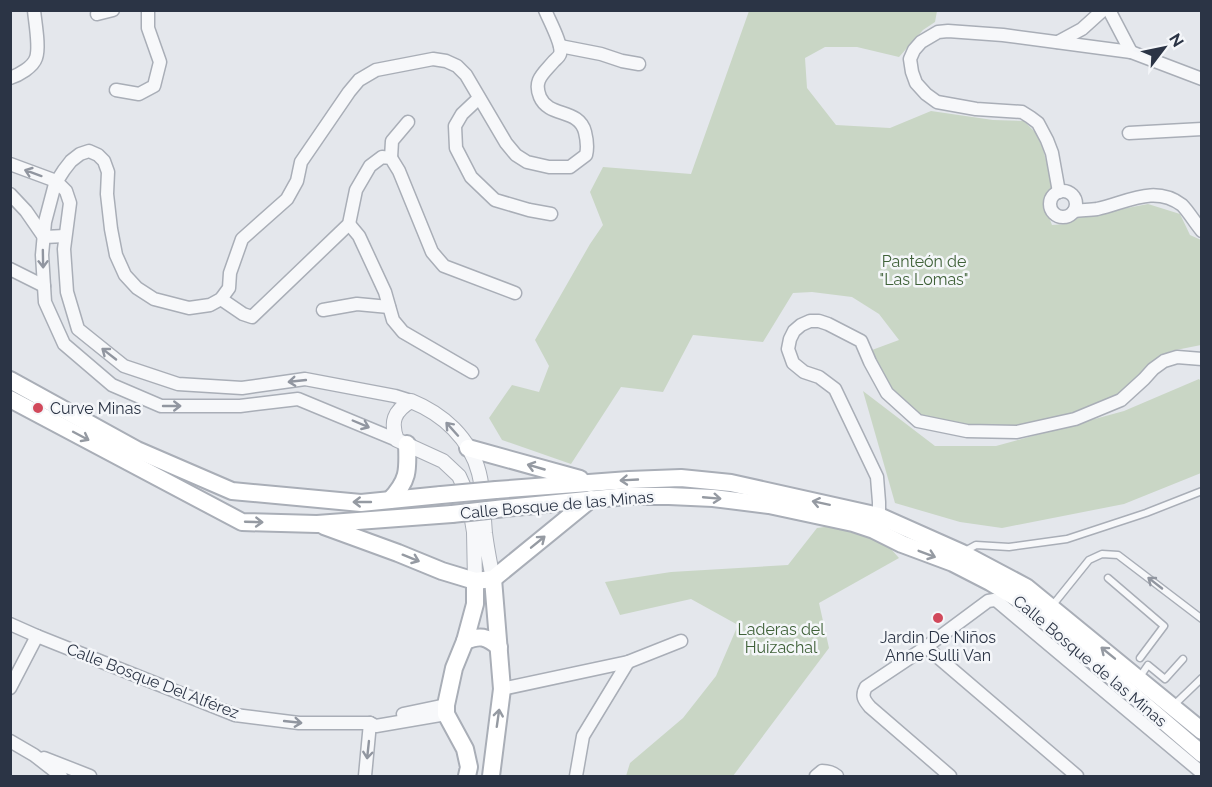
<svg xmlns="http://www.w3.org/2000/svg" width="1212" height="787" viewBox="0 0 1212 787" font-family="Raleway,sans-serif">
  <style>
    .green { fill: #c9d6c5 }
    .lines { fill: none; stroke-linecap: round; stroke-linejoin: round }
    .service-casing { stroke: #a9aeb7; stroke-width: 9 }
    .minor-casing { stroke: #a9aeb7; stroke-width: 15 }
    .tertiary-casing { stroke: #a9aeb7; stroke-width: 16 }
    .secondary-casing { stroke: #a9aeb7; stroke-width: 20 }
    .service { stroke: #f7f8fa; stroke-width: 6 }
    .minor { stroke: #f7f8fa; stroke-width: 12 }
    .tertiary { stroke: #f7f8fa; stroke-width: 14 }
    .secondary { stroke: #fff; stroke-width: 16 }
    .secondary-bridge-casing { stroke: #a9aeb7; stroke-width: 20; stroke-linecap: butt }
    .secondary-bridge { stroke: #fff; stroke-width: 16 }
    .oneway { stroke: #9196a0 }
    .oneway2 { stroke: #959aa2 }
    .poi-dot { fill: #d1495b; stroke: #f4f6f9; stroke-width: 2 }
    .labels { text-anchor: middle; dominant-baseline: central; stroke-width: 5; stroke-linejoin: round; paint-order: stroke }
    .park-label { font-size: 16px; fill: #3f6138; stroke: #f4f6f9 }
    .poi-label { font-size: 16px; fill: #2b3445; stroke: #f4f6f9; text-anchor: start }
    .street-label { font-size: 16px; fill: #2b3445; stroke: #f4f6f9 }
  </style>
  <rect width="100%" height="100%" fill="#e4e7ec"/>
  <g class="green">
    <polygon points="749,11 937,11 935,22 923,30 899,57 857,47 825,47 805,58 807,88 836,125 890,128 931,111 993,120 1024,121 1036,133 1043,149 1053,186 1044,199 1047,212 1052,225 1066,224 1080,217 1148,204 1180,214 1190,235 1201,240 1201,345 1171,351 1151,363 1119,397 1071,415 1016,428 967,427 921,417 889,389 872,350 899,340 879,314 852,297 812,292 793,293 763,342 693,335 663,392 621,387 571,464 502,440 489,418 512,385 539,392 549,366 535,340 590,244 603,225 590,192 603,167 691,174"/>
    <polygon points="1199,379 1202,383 1201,473 1124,504 1002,528 960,522 895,503 863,391 935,446 996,446 1124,411"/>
    <polygon points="853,523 874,530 899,558 819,603 829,648 733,776 626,776 630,763 683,718 716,676 738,625 691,599 620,615 605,582 671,572 788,565 817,528"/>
  </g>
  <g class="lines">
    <g class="service-casing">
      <g id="service">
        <polyline points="965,551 976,545 1009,547 1067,539 1146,513 1202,491"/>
        <polyline points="1108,578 1164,626 1140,658"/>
        <polyline points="1052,606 1089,560 1102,554 1118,555 1202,619"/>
        <polyline points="1139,678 1148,665 1165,679 1183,659"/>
        <polyline points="1174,705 1202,678"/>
      </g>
    </g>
    <g class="minor-casing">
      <g id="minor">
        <polyline points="1109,10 1131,52"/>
        <polyline points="97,14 113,10"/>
        <polyline points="1058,42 1082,29 1103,10"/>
        <polyline points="560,46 601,54 622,61 639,64"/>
        <path d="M10 78C19 75 33 67 36 58 40 47 35 22 34 10"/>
        <polyline points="116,90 139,94 154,86 160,62 148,28 148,10"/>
        <polyline points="479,98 462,114 455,126 456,148 471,177 495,200 529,210 551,214"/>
        <polyline points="1129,133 1202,129"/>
        <polyline points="391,158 392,141 408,122"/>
        <polyline points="10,164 56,181 66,191 70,203 64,249 67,292 78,329 124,366 178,384 242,388 305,379 395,396 411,401"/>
        <circle cx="1063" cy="204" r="13"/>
        <polyline points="1059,192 1052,153 1047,140 1038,123 1030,117 1022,112 976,109 937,102 926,94 916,83 912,72 910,59 914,50 921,42 938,32 948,31 1003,35 1131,52 1202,79"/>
        <polyline points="10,194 26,211 44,237 65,236"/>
        <path d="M1074 211C1082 210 1090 210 1097 209 1126 203 1154 184 1182 205 1189 212 1195 223 1202 231"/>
        <polyline points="349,224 359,236 385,292 393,320 403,332 472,372"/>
        <polyline points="10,269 44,286"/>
        <polyline points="221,299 243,314 252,317 349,224 356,190 370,166 382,157 391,158 399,171 432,252 444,266 515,293"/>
        <polyline points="323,310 357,304 389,307"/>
        <path d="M397 440 298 399 240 406H161L112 385 64 344 45 302 42 255 45 222 55 184 64 170 71 161 80 154 89 151 98 155 104 161 108 172 107 194 111 229 116 255 125 275 137 288 154 299 189 308 210 305 221 299 229 288 230 273 242 239 287 199 297 181 301 162 349 92 359 80 376 70 433 59 446 61 457 66 466 75 506 143 516 155 527 162 549 167H570L586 155C588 147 587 140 585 132 579 108 549 118 540 97 533 80 543 74 554 61 556 59 559 57 560 54 563 45 549 20 545 10"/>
        <polyline points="876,523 879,516 879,502 877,477 835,389 819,377 804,372 793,363 788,349 790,339 794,331 801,325 810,321 819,321 828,324 861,341 870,362 887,393 918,421 967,431 1017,432 1075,419 1121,400 1144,379 1153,369 1164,361 1177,357 1202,359"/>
        <polyline points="10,624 37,636 235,715 299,723 370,723 376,726 446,714"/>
        <polyline points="926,647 1077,776"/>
        <polyline points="10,688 37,636"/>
        <polyline points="502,689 628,662 681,641"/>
        <polyline points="403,714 446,705"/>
        <polyline points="10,741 34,755 61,776"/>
        <polyline points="44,758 90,776"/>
        <polyline points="365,776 370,723"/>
        <polyline points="576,776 583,736 628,662"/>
        <path d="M816 776 822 771C828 771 832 772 837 776"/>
        <path d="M950 776 870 707C864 700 861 696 866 687L926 647 988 601 994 600 997 601 1202 773"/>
      </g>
    </g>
    <g class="tertiary-casing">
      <path id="tertiary" d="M475 581 474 532 468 496 459 476 443 461 397 440C390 422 394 411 411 401 443 414 470 438 479 473 484 492 483 513 485 533 487 549 490 564 493 579"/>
    </g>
    <g class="secondary-casing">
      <g id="secondary">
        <polyline points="10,380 137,450 232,491 361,503 441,495"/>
        <polyline points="10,399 242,522 317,524 452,514"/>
        <polyline points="468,448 580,479"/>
        <polyline points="496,490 629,480 681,478 731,483 879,516 962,553 1026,587 1202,731"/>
        <path d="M390 500C409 480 408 470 407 444"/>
        <polyline points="505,508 627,496 669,496 713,498 769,505 853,523 874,530 902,544 953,563 990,582 1018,599 1089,657 1202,754"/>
        <polyline points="324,526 398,553 442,571 475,581 493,579 591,499"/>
        <path d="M465 641C480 635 486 636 499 647"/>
        <polyline points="467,776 469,767 465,749 446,714 446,705 454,668 465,641 475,604 475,581"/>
        <polyline points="491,776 502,689 493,579"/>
      </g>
    </g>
    <use href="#service" class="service"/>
    <use href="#minor" class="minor"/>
    <use href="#tertiary" class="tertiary"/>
    <use href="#secondary" class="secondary"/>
    <g class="secondary-bridge-casing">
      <g id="secondary-bridge">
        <polyline points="441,495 496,490"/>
        <polyline points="452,514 505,508"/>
      </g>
    </g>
    <use href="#secondary-bridge" class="secondary-bridge"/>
  </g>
  <defs><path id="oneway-shaft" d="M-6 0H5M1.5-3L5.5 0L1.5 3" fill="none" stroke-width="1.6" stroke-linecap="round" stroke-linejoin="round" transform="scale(1.5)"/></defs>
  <g class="oneway">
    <use href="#oneway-shaft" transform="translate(33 173) rotate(-160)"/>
    <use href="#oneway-shaft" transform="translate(43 259) rotate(89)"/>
    <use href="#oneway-shaft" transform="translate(109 354) rotate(-142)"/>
    <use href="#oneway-shaft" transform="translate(297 381) rotate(174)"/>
    <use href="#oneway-shaft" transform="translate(172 406)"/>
    <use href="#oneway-shaft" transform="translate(361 424) rotate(23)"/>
    <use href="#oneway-shaft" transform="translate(452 429) rotate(-132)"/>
    <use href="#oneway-shaft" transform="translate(1155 583) rotate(-142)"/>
    <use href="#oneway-shaft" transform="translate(293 722) rotate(6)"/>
    <use href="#oneway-shaft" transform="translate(368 750) rotate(96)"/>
  </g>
  <g class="oneway2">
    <use href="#oneway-shaft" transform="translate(81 436) rotate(28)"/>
    <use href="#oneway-shaft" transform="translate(536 467) rotate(-164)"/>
    <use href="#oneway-shaft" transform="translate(629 480) rotate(177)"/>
    <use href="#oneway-shaft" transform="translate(712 498) rotate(5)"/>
    <use href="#oneway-shaft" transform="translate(362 502) rotate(180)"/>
    <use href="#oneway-shaft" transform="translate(821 503) rotate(-168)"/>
    <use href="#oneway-shaft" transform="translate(254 522) rotate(2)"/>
    <use href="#oneway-shaft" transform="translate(538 542) rotate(-39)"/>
    <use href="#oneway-shaft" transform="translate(927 554) rotate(21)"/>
    <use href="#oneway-shaft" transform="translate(411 558) rotate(22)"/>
    <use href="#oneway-shaft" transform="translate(1108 653) rotate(-141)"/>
    <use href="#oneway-shaft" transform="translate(498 718) rotate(-82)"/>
  </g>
  <g class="poi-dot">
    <circle cx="38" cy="408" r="6"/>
    <circle cx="938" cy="618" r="6"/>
  </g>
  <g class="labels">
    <g class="park-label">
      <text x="924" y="261">Panteón de<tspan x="924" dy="18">"Las Lomas"</tspan></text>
      <text x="781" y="629">Laderas del<tspan x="781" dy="18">Huizachal</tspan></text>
    </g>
    <g class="poi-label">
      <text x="50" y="408">Curve Minas</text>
      <text x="938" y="637" text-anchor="middle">Jardin De Niños<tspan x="938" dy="18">Anne Sulli Van</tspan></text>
    </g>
    <g class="street-label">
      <text transform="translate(557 505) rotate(-5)">Calle Bosque de las Minas</text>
      <text transform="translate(1090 661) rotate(40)">Calle Bosque de las Minas</text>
      <text transform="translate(153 681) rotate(21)">Calle Bosque Del Alférez</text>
    </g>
  </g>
  <rect width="1212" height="787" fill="none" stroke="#2b3445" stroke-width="24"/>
  <g transform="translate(1164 48) rotate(58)" stroke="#f4f6f9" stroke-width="4.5" paint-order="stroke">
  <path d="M0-4.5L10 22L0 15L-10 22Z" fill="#2b3445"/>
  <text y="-9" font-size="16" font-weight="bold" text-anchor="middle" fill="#2b3445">N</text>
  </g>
</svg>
